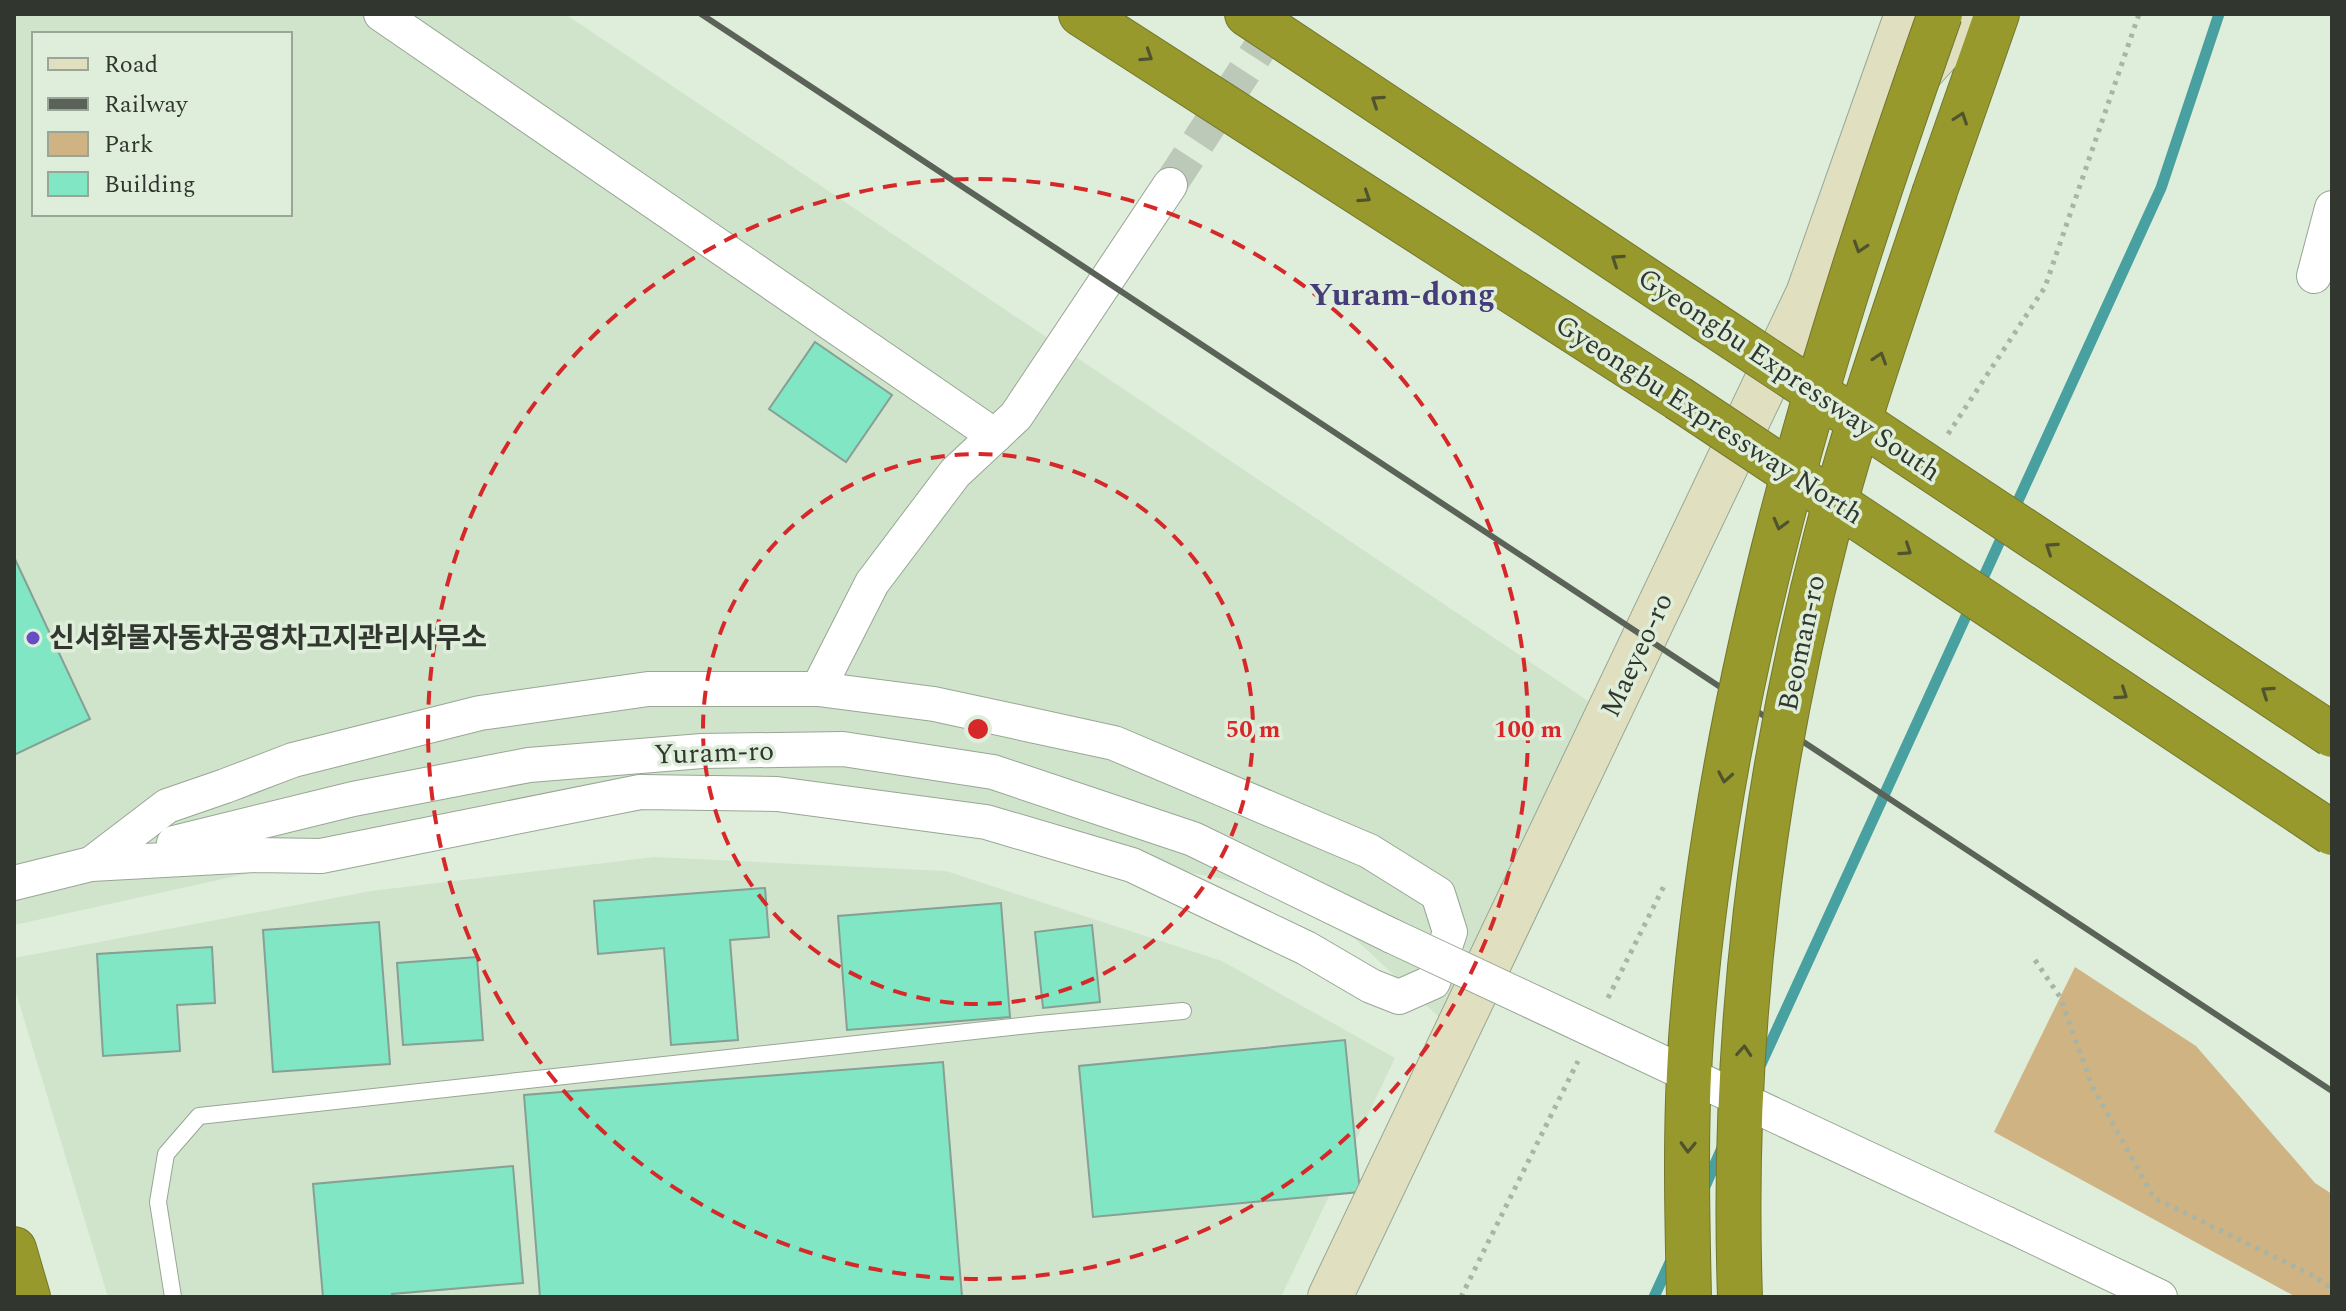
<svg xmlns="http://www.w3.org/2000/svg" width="2346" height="1311" viewBox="0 0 2346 1311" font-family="Spectral,'Noto Sans KR',serif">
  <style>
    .built { fill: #cfe4cb; fill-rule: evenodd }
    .green { fill: #d0b382 }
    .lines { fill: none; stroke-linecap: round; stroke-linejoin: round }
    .stream { stroke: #49a0a1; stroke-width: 11 }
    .building { fill: #81e6c3; stroke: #879f95; stroke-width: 2 }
    .street-tunnel { stroke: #bcc9b9; stroke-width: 34; stroke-dasharray: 34 17; stroke-linecap: butt }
    .lane-casing { stroke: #98a694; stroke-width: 18 }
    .street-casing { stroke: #98a694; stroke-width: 36 }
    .secondary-casing { stroke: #98a694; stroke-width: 46 }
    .highway-casing { stroke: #74772d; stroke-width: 46 }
    .path { stroke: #a8b4a5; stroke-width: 5; stroke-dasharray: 4 6; stroke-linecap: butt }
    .lane { stroke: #fff; stroke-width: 16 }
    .street { stroke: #fff; stroke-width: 34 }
    .secondary { stroke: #e0e0c0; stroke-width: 44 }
    .highway { stroke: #98992c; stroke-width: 44 }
    .rail { stroke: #5b6359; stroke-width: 6 }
    .street-bridge-casing { stroke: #98a694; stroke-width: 36; stroke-linecap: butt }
    .highway-bridge-casing { stroke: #74772d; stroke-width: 46; stroke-linecap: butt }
    .street-bridge { stroke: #fff; stroke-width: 34 }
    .highway-bridge { stroke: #98992c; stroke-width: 44 }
    .oneway { stroke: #50542e }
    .ring { fill: none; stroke: #d62828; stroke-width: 4; stroke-dasharray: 14 10 }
    .poi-dot { fill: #664cc5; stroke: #dfeedb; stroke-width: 3 }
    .labels { text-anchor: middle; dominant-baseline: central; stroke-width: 7; stroke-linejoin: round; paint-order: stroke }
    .street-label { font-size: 28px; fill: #31372f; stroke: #dfeedb }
    .poi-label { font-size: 28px; font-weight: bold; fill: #31372f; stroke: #dfeedb; text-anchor: start }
    .quarter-label { font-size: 32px; font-weight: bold; fill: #453c79; stroke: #dfeedb }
    .centre { fill: #d62828; stroke: #dfeedb; stroke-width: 4 }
    .ring-label { font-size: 24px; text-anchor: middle; font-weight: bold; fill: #d62828; stroke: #dfeedb; stroke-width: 7; stroke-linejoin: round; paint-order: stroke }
  </style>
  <rect width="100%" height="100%" fill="#dfeedb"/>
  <g class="built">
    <path d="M14 14H565L1609 715 1456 1033 1308 895 777 794 392 842 14 925ZM34 34H290V214H34Z"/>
    <polygon points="654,857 946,871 1222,961 1395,1058 1281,1297 108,1297 14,986 14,958 371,891"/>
  </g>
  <polygon class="green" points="2075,967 2196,1046 2315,1183 2332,1194 2332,1297 2296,1297 1994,1132"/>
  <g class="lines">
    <g class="stream">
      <polyline points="2012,514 2161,188 2219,14"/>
      <polyline points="1979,587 2005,530"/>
      <polyline points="1761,1064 1972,603"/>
      <polyline points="1703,1191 1722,1148"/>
      <polyline points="1654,1297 1672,1258"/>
    </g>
  </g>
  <g class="building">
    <polygon points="815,342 892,395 846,462 769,409"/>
    <polygon points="14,557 90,719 14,755"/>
    <polygon points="765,888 769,937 730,940 738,1040 671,1045 664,948 598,954 594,901"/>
    <polygon points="1001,903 1010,1017 847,1030 838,916"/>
    <polygon points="379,922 390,1064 273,1072 263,930"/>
    <polygon points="1092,925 1100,1002 1043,1008 1035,932"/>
    <polygon points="212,947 215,1003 177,1005 180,1051 103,1056 97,954"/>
    <polygon points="477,957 483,1040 403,1045 397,963"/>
    <polygon points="1345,1040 1360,1192 1093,1217 1079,1066"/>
    <polygon points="943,1062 962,1297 540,1297 524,1095"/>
    <polygon points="513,1166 523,1283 392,1294 393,1297 323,1297 313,1184"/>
  </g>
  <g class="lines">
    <polyline class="street-tunnel" points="1170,185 1282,14"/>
    <g class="lane-casing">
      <polyline id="lane" points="173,1297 158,1202 166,1154 199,1116 1039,1024 1183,1011"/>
    </g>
    <g class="street-casing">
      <g id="street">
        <polyline points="381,14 995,436"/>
        <polyline points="2314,276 2332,208"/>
        <polygon points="648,689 818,689 934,704 1114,743 1369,851 1438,894 1450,932 1433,982 1399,997 1371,986 1306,948 1132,865 986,822 777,794 640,792 321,856 256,855 91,864 167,806 225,786 293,760 480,713"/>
        <polyline points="818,689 872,583 955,473 1016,416 1170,185"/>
        <polyline points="174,843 353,799 529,765 702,751 843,749 993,772 1193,839 1392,936"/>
        <polyline points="14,883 111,859"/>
        <polyline points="2007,1224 2160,1297"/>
      </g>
    </g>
    <g class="secondary-casing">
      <g id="secondary">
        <polyline points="1915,78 1974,14"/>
        <polyline points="1330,1297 1808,294 1907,14"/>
      </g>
    </g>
    <g class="highway-casing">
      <g id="highway">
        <polyline points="1081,14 1678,398"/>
        <polyline points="1247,14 1705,319"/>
        <polyline points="1935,191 1997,14"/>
        <polyline points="14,1249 28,1297"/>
      </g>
    </g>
    <g class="path">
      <polyline points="1948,434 2045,287 2139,14"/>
      <polyline points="2035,960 2060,997 2093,1088 2154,1198 2314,1276 2332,1289"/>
      <polyline points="1608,998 1666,882"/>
      <polyline points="1461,1297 1578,1061"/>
    </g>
    <use href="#lane" class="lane"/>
    <use href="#street" class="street"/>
    <use href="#secondary" class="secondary"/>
    <use href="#highway" class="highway"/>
    <polyline class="rail" points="701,14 2332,1091"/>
    <g class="street-bridge-casing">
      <polyline id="street-bridge" points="1392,936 2007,1224"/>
    </g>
    <g class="highway-bridge-casing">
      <g id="highway-bridge">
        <polyline points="1705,319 2332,735"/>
        <polyline points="1678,398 2332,833"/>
        <path d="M1689 1297C1687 1211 1685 1125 1691 1039 1717 686 1823 346 1940 14"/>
        <path d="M1740 1297C1731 1042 1762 784 1826 537 1856 420 1897 306 1935 191"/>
      </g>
    </g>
    <use href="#street-bridge" class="street-bridge"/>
    <use href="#highway-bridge" class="highway-bridge"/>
  </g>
  <defs><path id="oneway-chevron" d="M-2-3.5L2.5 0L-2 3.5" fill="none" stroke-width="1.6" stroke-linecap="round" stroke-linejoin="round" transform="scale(2)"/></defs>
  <g class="oneway">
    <use href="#oneway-chevron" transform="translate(1147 56) rotate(33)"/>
    <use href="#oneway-chevron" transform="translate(1377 101) rotate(-146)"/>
    <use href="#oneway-chevron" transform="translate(1961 118) rotate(-71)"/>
    <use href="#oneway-chevron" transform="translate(1365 197) rotate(33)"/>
    <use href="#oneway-chevron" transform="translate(1860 247) rotate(108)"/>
    <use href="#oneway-chevron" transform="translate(1617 260) rotate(-146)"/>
    <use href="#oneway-chevron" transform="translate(1880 358) rotate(-72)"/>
    <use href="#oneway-chevron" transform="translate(1780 524) rotate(105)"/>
    <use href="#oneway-chevron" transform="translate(2051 548) rotate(-146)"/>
    <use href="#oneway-chevron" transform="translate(1906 550) rotate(34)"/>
    <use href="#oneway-chevron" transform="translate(2267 692) rotate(-146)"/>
    <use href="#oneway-chevron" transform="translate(2122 694) rotate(34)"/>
    <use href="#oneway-chevron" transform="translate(1725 777) rotate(100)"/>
    <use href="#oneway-chevron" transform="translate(1744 1051) rotate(-86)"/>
    <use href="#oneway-chevron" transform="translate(1688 1147) rotate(92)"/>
  </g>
  <g class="ring">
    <circle cx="978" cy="729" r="275"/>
    <circle cx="978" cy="729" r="550"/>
  </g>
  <circle class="poi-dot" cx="33" cy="638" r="8"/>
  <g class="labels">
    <g class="street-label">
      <text transform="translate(1789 375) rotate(34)">Gyeongbu Expressway South</text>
      <text transform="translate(1709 420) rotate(33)">Gyeongbu Expressway North</text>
      <text transform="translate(1802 643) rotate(-78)">Beoman-ro</text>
      <text transform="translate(1637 655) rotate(-65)">Maeyeo-ro</text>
      <text transform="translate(714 753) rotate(-2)">Yuram-ro</text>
    </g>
    <g class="poi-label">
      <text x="49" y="638">신서화물자동차공영차고지관리사무소</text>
    </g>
    <g class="quarter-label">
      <text x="1402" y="295">Yuram-dong</text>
    </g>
  </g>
  <circle cx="978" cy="729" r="12" class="centre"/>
  <g class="ring-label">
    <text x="1253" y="737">50 m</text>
    <text x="1528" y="737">100 m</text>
  </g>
  <rect width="2346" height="1311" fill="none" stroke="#31372f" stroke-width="32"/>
  <rect x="32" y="32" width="260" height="184" fill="#dfeedb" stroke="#99a596" stroke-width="2"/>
  <rect x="48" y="58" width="40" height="12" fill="#e0e0c0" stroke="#99a596" stroke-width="2"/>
  <text x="104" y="72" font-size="24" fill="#31372f">Road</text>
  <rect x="48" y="98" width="40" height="12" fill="#5b6359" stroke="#99a596" stroke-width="2"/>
  <text x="104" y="112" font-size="24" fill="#31372f">Railway</text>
  <rect x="48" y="132" width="40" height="24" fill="#d0b382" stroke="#99a596" stroke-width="2"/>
  <text x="104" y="152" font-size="24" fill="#31372f">Park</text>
  <rect x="48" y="172" width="40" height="24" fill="#81e6c3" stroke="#99a596" stroke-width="2"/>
  <text x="104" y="192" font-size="24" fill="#31372f">Building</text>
</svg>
